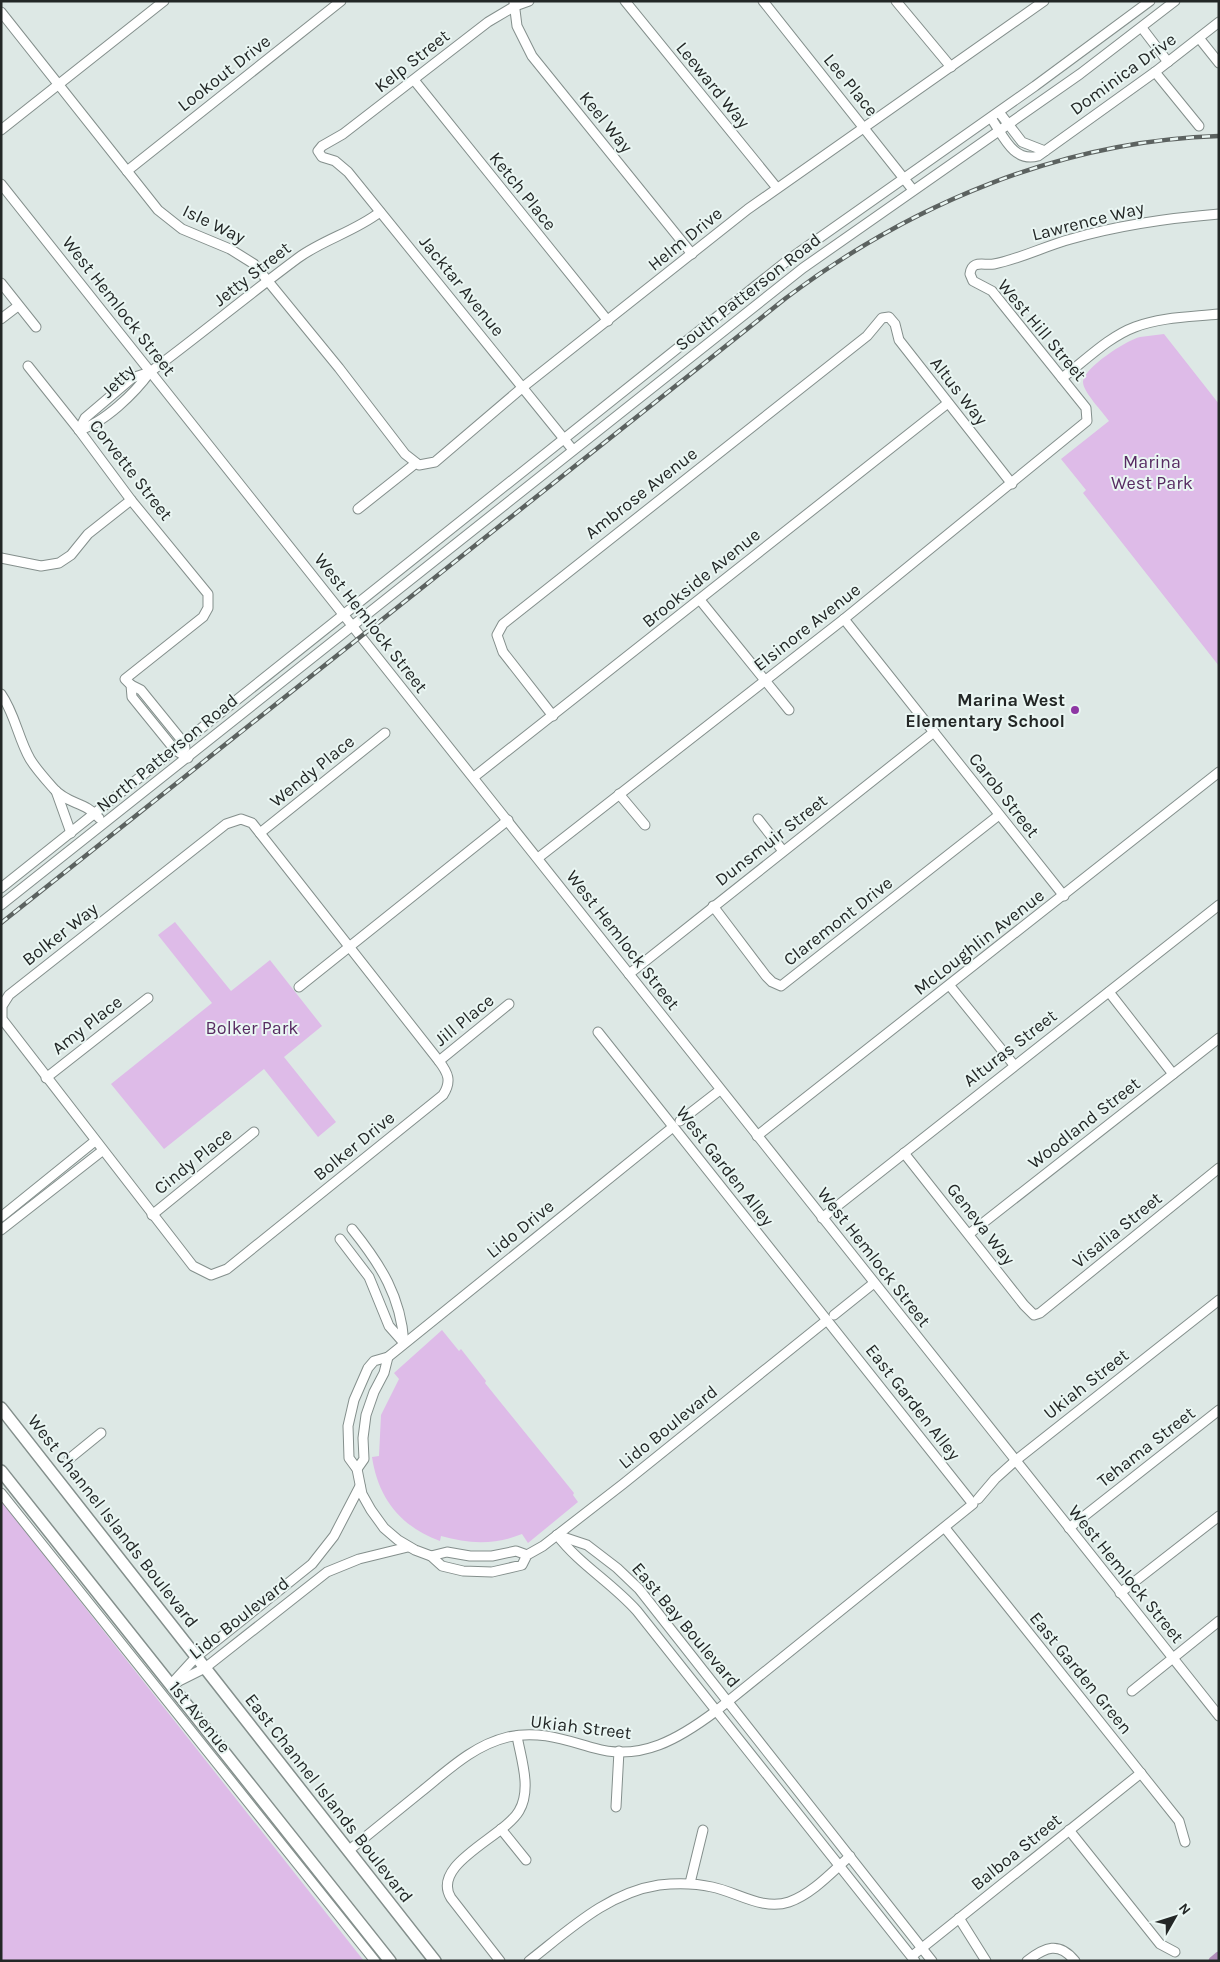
<svg xmlns="http://www.w3.org/2000/svg" width="1220" height="1962" viewBox="0 0 1220 1962" font-family="Karla,sans-serif">
  <style>
    .green { fill: #debbe8 }
    .lines { fill: none; stroke-linecap: round; stroke-linejoin: round }
    .canal { stroke: #b18eba; stroke-width: 9 }
    .minor-casing { stroke: #848f8c; stroke-width: 11 }
    .major-casing { stroke: #848f8c; stroke-width: 14 }
    .minor { stroke: #fff; stroke-width: 9 }
    .major { stroke: #fff; stroke-width: 11 }
    .rail-casing { stroke: #5c6260; stroke-width: 4.5 }
    .rail { stroke: #eaf6f3; stroke-width: 2.5; stroke-dasharray: 8; stroke-linecap: butt }
    .poi-dot { fill: #8d36a3; stroke: #eaf6f3; stroke-width: 2 }
    .labels { text-anchor: middle; dominant-baseline: central; stroke-width: 4; stroke-linejoin: round; paint-order: stroke }
    .street-label { font-size: 18px; fill: #232726; stroke: #eaf6f3 }
    .park-label { font-size: 18px; fill: #572b62; stroke: #eaf6f3 }
    .poi-label { font-size: 18px; font-weight: bold; fill: #232726; stroke: #eaf6f3; text-anchor: end }
  </style>
  <rect width="100%" height="100%" fill="#dde8e5"/>
  <g class="green">
    <path d="M1164 334 1219 404V666L1083 493 1086 490 1061 459 1109 421C1103 412 1083 392 1083 382 1083 368 1127 340 1140 337 1148 336 1156 335 1164 334Z"/>
    <polygon points="175,922 231,991 270,960 322,1026 284,1057 336,1122 318,1137 264,1069 164,1149 111,1084 212,1003 158,935"/>
    <path d="M442 1330 459 1351 461 1349 486 1381 485 1383 574 1493 573 1495 578 1502 528 1543 522 1534C495 1545 469 1544 441 1536L440 1541C401 1527 378 1498 372 1457L379 1456 381 1415 399 1379 394 1373Z"/>
    <polygon points="1,1501 364,1961 1,1961"/>
  </g>
  <g class="lines">
    <polyline class="canal" points="1213,1961 1219,1956"/>
    <g class="minor-casing">
      <g id="minor">
        <polyline points="529,1 515,6 488,22 343,134 322,146 318,151 322,157 335,161 348,172 573,450"/>
        <polyline points="625,1 777,188"/>
        <polyline points="763,1 913,190"/>
        <polyline points="896,1 951,67"/>
        <polyline points="514,2 517,26 532,56 692,254"/>
        <polyline points="1,12 158,210 182,229 230,249 254,264 339,368 405,454 419,465 435,462 523,387 748,209 1044,1"/>
        <polyline points="1142,28 1168,62"/>
        <polyline points="1199,38 1219,63"/>
        <polyline points="1155,72 1199,126"/>
        <polyline points="414,80 608,321"/>
        <polyline points="999,112 1022,142 1045,151"/>
        <path d="M991 118C1003 135 1013 163 1038 156L1155 72 1219 22"/>
        <polyline points="1,130 164,1"/>
        <polyline points="127,171 341,1"/>
        <polyline points="1,184 1219,1716"/>
        <polyline points="1,283 36,327"/>
        <polyline points="1,319 18,306"/>
        <polyline points="28,366 79,430 131,500 208,594 208,608 203,617 125,679 131,685 132,697 175,750 188,758"/>
        <path d="M1062 378C1085 361 1108 337 1135 327 1161 317 1191 317 1219 314"/>
        <path d="M79 430C104 423 135 393 150 372 200 335 248 295 298 258 324 239 354 232 380 212"/>
        <polyline points="79,430 85,418 132,378 150,372"/>
        <polyline points="358,509 416,463"/>
        <polyline points="1,558 41,566 59,563 71,555 88,534 131,500"/>
        <polyline points="700,600 789,710"/>
        <polyline points="844,619 1064,896"/>
        <polyline points="131,685 141,690 184,743 185,748"/>
        <path d="M1 694C15 714 18 738 30 759 36 769 46 780 54 789 67 804 86 802 99 818"/>
        <polyline points="553,716 503,652 497,635 503,624 867,336 882,318 889,317 895,324 899,340 1012,484"/>
        <polyline points="474,777 948,403"/>
        <polyline points="56,791 71,833"/>
        <polyline points="619,794 645,825"/>
        <path d="M241 819 252 823 439 1061C448 1073 452 1081 443 1095L227 1269 211 1275 193 1266 2 1019V1006L9 995 226 824Z"/>
        <polyline points="758,819 783,851"/>
        <polyline points="260,833 385,733"/>
        <path d="M538 858 844 619 1087 421 1086 408 992 291 973 281 970 274C972 259 984 266 994 264 1020 259 1045 246 1071 239 1119 225 1169 218 1219 214"/>
        <polyline points="1,888 788,260 1035,86 1150,1"/>
        <polyline points="1,905 803,268 1080,74 1175,1"/>
        <polyline points="713,906 766,976 772,982 781,986 999,815"/>
        <polyline points="629,974 934,732"/>
        <polyline points="950,986 1014,1065"/>
        <polyline points="299,987 508,820"/>
        <polyline points="1109,992 1173,1074"/>
        <polyline points="439,1061 509,1004"/>
        <polyline points="46,1078 148,998"/>
        <polyline points="680,1121 720,1090"/>
        <polyline points="673,1127 388,1357 374,1361 368,1368 354,1400 348,1426 349,1458 357,1469 362,1494 371,1510 384,1528 398,1540 415,1550 431,1556 442,1566 463,1571 492,1572 522,1565 527,1555 543,1546 623,1484 827,1320"/>
        <polyline points="757,1136 1219,772"/>
        <polyline points="904,1153 1024,1305 1034,1315 1040,1313 1219,1168"/>
        <polyline points="152,1215 254,1132"/>
        <polyline points="1,1217 95,1141"/>
        <polyline points="822,1218 1219,905"/>
        <path d="M352 1229C381 1265 401 1297 404 1343"/>
        <polyline points="1,1230 102,1151"/>
        <polyline points="969,1234 1219,1038"/>
        <polyline points="340,1239 369,1277 389,1326 404,1343"/>
        <polyline points="834,1315 874,1283"/>
        <polyline points="69,1459 101,1433"/>
        <polyline points="357,1469 364,1459 363,1438 366,1415 374,1392 384,1373 388,1357"/>
        <polyline points="1,1493 375,1961"/>
        <polyline points="978,1499 995,1479 1015,1461 1219,1300"/>
        <polyline points="945,1528 1179,1821 1185,1842"/>
        <polyline points="1069,1528 1219,1410"/>
        <polyline points="557,1535 587,1545 617,1568 639,1589 932,1961"/>
        <path d="M557 1535C580 1565 611 1582 637 1611L915 1961"/>
        <polyline points="431,1556 447,1552 470,1556 492,1556 516,1551 527,1555"/>
        <polyline points="1120,1593 1219,1516"/>
        <polyline points="175,1680 196,1657 312,1564 334,1536 360,1486"/>
        <polyline points="171,1685 205,1668 327,1572 359,1559 408,1547"/>
        <polyline points="1132,1691 1219,1621"/>
        <polyline points="616,1807 619,1751"/>
        <polyline points="501,1829 526,1860"/>
        <polyline points="1069,1830 1160,1944 1175,1952"/>
        <path d="M348 1851C373 1831 397 1811 422 1791 448 1770 474 1745 508 1737 539 1730 565 1740 594 1748 641 1762 680 1738 716 1711L973 1504 598 1032"/>
        <polyline points="690,1883 703,1830"/>
        <polyline points="959,1918 986,1961"/>
        <polyline points="912,1956 1141,1773"/>
        <path d="M500 1961 451 1898C430 1864 504 1837 519 1811 532 1789 521 1759 517 1736"/>
        <path d="M529 1961C569 1930 607 1893 659 1885 677 1883 694 1883 712 1887 737 1892 763 1911 789 1902 812 1894 832 1872 850 1856"/>
        <path d="M1027 1961C1045 1947 1059 1941 1075 1961"/>
      </g>
    </g>
    <g class="major-casing">
      <g id="major">
        <polyline points="1,1408 435,1961"/>
        <polyline points="1,1471 390,1961"/>
      </g>
    </g>
    <use href="#minor" class="minor"/>
    <use href="#major" class="major"/>
    <g class="rail-casing">
      <path id="rail" d="M1 923 786 298C911 204 1061 141 1219 136"/>
    </g>
    <use href="#rail" class="rail"/>
  </g>
  <circle class="poi-dot" cx="1075" cy="710" r="5"/>
  <g class="labels">
    <g class="street-label">
      <text transform="translate(412 61) rotate(-38)">Kelp Street</text>
      <text transform="translate(224 73) rotate(-38)">Lookout Drive</text>
      <text transform="translate(1123 74) rotate(-36)">Dominica Drive</text>
      <text transform="translate(713 85) rotate(51)">Leeward Way</text>
      <text transform="translate(851 85) rotate(51)">Lee Place</text>
      <text transform="translate(606 122) rotate(51)">Keel Way</text>
      <text transform="translate(523 191) rotate(51)">Ketch Place</text>
      <text transform="translate(1088 221) rotate(-14)">Lawrence Way</text>
      <text transform="translate(214 224) rotate(26)">Isle Way</text>
      <text transform="translate(685 239) rotate(-39)">Helm Drive</text>
      <text transform="translate(252 274) rotate(-38)">Jetty Street</text>
      <text transform="translate(462 286) rotate(51)">Jacktar Avenue</text>
      <text transform="translate(748 292) rotate(-38)">South Patterson Road</text>
      <text transform="translate(119 306) rotate(52)">West Hemlock Street</text>
      <text transform="translate(1042 330) rotate(50)">West Hill Street</text>
      <text transform="translate(118 381) rotate(-44)">Jetty</text>
      <text transform="translate(959 391) rotate(52)">Altus Way</text>
      <text transform="translate(131 470) rotate(52)">Corvette Street</text>
      <text transform="translate(641 493) rotate(-38)">Ambrose Avenue</text>
      <text transform="translate(701 578) rotate(-39)">Brookside Avenue</text>
      <text transform="translate(371 623) rotate(52)">West Hemlock Street</text>
      <text transform="translate(807 627) rotate(-38)">Elsinore Avenue</text>
      <text transform="translate(167 753) rotate(-39)">North Patterson Road</text>
      <text transform="translate(312 771) rotate(-39)">Wendy Place</text>
      <text transform="translate(1004 795) rotate(52)">Carob Street</text>
      <text transform="translate(771 840) rotate(-38)">Dunsmuir Street</text>
      <text transform="translate(838 921) rotate(-38)">Claremont Drive</text>
      <text transform="translate(60 934) rotate(-38)">Bolker Way</text>
      <text transform="translate(623 940) rotate(52)">West Hemlock Street</text>
      <text transform="translate(979 942) rotate(-38)">McLoughlin Avenue</text>
      <text transform="translate(464 1020) rotate(-39)">Jill Place</text>
      <text transform="translate(87 1025) rotate(-38)">Amy Place</text>
      <text transform="translate(1010 1048) rotate(-38)">Alturas Street</text>
      <text transform="translate(1084 1123) rotate(-38)">Woodland Street</text>
      <text transform="translate(354 1146) rotate(-39)">Bolker Drive</text>
      <text transform="translate(193 1161) rotate(-39)">Cindy Place</text>
      <text transform="translate(725 1166) rotate(52)">West Garden Alley</text>
      <text transform="translate(981 1224) rotate(52)">Geneva Way</text>
      <text transform="translate(520 1229) rotate(-39)">Lido Drive</text>
      <text transform="translate(1117 1230) rotate(-39)">Visalia Street</text>
      <text transform="translate(874 1257) rotate(52)">West Hemlock Street</text>
      <text transform="translate(1086 1384) rotate(-38)">Ukiah Street</text>
      <text transform="translate(913 1402) rotate(52)">East Garden Alley</text>
      <text transform="translate(668 1427) rotate(-39)">Lido Boulevard</text>
      <text transform="translate(1146 1447) rotate(-38)">Tehama Street</text>
      <text transform="translate(113 1521) rotate(52)">West Channel Islands Boulevard</text>
      <text transform="translate(1126 1574) rotate(51)">West Hemlock Street</text>
      <text transform="translate(239 1618) rotate(-38)">Lido Boulevard</text>
      <text transform="translate(686 1625) rotate(50)">East Bay Boulevard</text>
      <text transform="translate(1081 1673) rotate(51)">East Garden Green</text>
      <text transform="translate(200 1717) rotate(51)">1st Avenue</text>
      <text transform="translate(581 1727) rotate(7)">Ukiah Street</text>
      <text transform="translate(329 1798) rotate(52)">East Channel Islands Boulevard</text>
      <text transform="translate(1016 1852) rotate(-39)">Balboa Street</text>
    </g>
    <g class="park-label">
      <text x="1152" y="462">Marina<tspan x="1152" dy="21">West Park</tspan></text>
      <text x="252" y="1028">Bolker Park</text>
    </g>
    <g class="poi-label">
      <text x="1065" y="700">Marina West<tspan x="1065" dy="21">Elementary School</tspan></text>
    </g>
  </g>
  <rect width="1220" height="1962" fill="none" stroke="#232726" stroke-width="5"/>
  <g transform="translate(1175 1917) rotate(51)" stroke="#eaf6f3" stroke-width="4" paint-order="stroke">
  <path d="M0-4L9 19L0 12L-9 19Z" fill="#232726"/>
  <text y="-8" font-size="14" font-weight="bold" text-anchor="middle" fill="#232726">N</text>
  </g>
</svg>
